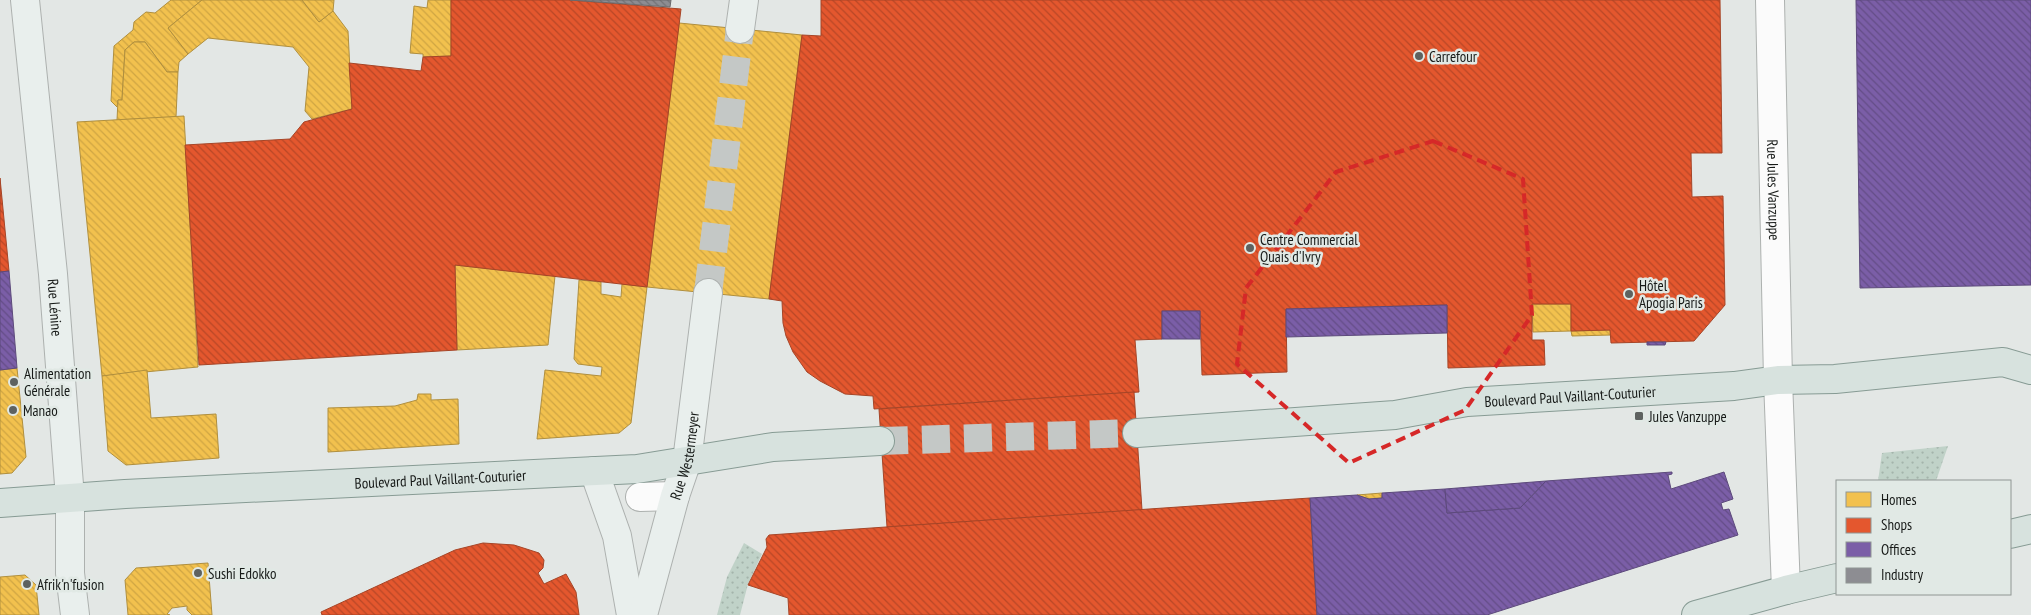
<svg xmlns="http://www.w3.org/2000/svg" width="2031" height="615" viewBox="0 0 2031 615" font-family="'PT Sans Narrow',sans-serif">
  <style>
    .grass { fill: url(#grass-dots) }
    .homes { fill: url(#homes-back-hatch); stroke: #b08f3e }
    .shops { fill: url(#shops-back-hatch); stroke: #a64527 }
    .offices { fill: url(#offices-back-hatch); stroke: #5d4a7c }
    .industry { fill: url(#industry-back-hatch); stroke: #6a6a6d }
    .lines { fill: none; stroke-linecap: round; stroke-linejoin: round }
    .secondary-tunnel { stroke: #c4c8c6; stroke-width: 28; stroke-dasharray: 28 14; stroke-linecap: butt }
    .primary-tunnel { stroke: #c4c8c6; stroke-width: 28; stroke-dasharray: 28 14; stroke-linecap: butt }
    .street-casing { stroke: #adb1af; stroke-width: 30 }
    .secondary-casing { stroke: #adb1af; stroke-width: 30 }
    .primary-casing { stroke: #879b94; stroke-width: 30 }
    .street { stroke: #fbfbfb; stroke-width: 28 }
    .secondary { stroke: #e9efed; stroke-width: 28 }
    .primary { stroke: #d7e2de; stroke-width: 28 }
    .marked { fill: none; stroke: #d62828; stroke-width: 4; stroke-dasharray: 10 6; stroke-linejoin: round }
    .poi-dot { fill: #5e6260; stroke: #e1e9e5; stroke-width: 2 }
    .labels { text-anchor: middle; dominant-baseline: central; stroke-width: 5; stroke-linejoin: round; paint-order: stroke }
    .poi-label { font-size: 15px; fill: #171a18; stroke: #e1e9e5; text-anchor: start }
    .street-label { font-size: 15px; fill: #171a18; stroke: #e1e9e5 }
  </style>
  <defs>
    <pattern id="grass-dots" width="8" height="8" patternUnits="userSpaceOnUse" patternTransform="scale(1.25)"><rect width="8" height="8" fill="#c0d2c8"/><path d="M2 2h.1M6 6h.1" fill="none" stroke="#a4b4ab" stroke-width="1.8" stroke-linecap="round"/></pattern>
    <pattern id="homes-back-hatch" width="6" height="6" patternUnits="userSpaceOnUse" patternTransform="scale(1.25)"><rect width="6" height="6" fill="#f2c14e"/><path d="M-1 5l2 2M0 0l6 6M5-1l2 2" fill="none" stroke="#cfa543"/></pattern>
    <pattern id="shops-back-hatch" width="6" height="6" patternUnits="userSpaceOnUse" patternTransform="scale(1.25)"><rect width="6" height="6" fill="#e4572e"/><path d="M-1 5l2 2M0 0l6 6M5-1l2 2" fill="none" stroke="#b84726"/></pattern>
    <pattern id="offices-back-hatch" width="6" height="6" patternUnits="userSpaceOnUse" patternTransform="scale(1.25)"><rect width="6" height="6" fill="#7b5ea7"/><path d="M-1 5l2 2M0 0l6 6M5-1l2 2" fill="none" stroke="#644d87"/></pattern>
    <pattern id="industry-back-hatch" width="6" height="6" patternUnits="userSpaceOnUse" patternTransform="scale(1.25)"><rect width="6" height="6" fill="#8d8d92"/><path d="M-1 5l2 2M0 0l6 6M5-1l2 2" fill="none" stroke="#727276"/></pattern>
  </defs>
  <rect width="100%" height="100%" fill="#e3e7e5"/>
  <g class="grass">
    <polygon points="1948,446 1936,481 1878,481 1882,453"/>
    <polygon points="744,543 762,554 748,584 740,615 717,615 727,577"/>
  </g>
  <g class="homes">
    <polygon points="171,0 202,0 168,28 188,54 179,62 178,72 167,72 145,42 134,42 125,50 122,100 118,100 117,107 111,101 114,46 133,30 134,22 146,12 155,13"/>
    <polygon points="202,0 302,0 319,22 333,11 348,31 352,109 312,119 305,111 309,67 293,47 208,38 188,54 168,28"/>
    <polygon points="302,0 334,0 333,11 319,22"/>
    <polygon points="428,0 451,0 451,56 423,57 423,54 410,53 414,6 427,8"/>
    <polygon points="679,23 802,35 769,299 647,287"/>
    <polygon points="134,42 145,42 167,72 178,72 176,117 117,120 118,100 122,100 125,50"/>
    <polygon points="184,116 198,367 102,376 77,122"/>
    <polygon points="455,265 555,276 548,345 457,350"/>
    <polygon points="579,280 601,282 601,294 621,297 622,284 647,287 631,423 619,433 537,439 545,370 601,376 602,367 578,364 574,359"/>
    <polygon points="1532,304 1571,304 1571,331 1533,332"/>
    <polygon points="1610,330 1611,335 1572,336 1571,331"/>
    <polygon points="17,368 26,457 12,473 0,474 0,370"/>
    <polygon points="147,370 151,418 216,414 219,458 126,465 108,451 102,376"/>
    <polygon points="418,394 431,394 431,400 458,399 459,444 328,452 328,408 395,406 417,400"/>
    <polygon points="1382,493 1382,498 1369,499 1357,495"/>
    <polygon points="208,563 212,615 192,615 187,610 187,606 172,608 167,614 170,615 128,615 125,580 136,568"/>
    <polygon points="25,575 36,585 39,615 0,615 0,577"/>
  </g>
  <g class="shops">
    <polygon points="451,0 570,0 681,9 647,287 455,265 457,350 199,365 185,145 290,139 304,122 352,109 349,63 421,71 423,57 451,56"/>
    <polygon points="821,0 1720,0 1722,153 1691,153 1692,197 1723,196 1725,305 1694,341 1611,343 1610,330 1571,331 1571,304 1532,304 1532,340 1544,340 1545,365 1448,368 1447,305 1286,309 1287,372 1202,375 1200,311 1162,311 1162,339 1135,340 1139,392 874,409 873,396 845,394 820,381 807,372 793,352 786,336 783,323 782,301 769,299 802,35 821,36"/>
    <polygon points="0,178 9,271 0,272"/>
    <polygon points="1134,392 1142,510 887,527 879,409"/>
    <polygon points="1310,498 1317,615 789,615 788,598 748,585 767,547 766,539 769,535"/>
    <polygon points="483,543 514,545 539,553 544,560 543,568 538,573 544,584 566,574 576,592 579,615 322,615 321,612 455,550"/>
  </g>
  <g class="offices">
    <polygon points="1856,0 2031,0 2031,285 1860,288"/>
    <polygon points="9,271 17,368 0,370 0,272"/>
    <polygon points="1447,305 1447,333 1286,337 1286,309"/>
    <rect x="1162" y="311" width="38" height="28"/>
    <polygon points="1647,342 1666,342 1665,345 1647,345"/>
    <polygon points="1672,472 1672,474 1668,475 1671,489 1724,472 1733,499 1721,503 1723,510 1729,509 1738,535 1487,615 1317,615 1310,498 1357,495 1369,499 1382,498 1382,493 1445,489 1447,513 1520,508 1546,481"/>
    <polygon points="1546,481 1520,508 1447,513 1445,489"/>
  </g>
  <polygon class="industry" points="570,0 671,0 670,7"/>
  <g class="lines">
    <polyline class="secondary-tunnel" points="708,293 740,29"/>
    <polyline class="primary-tunnel" points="880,441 1137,433"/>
    <g class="street-casing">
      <g id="street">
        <path id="s1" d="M1770 0 1778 380 1786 590"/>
        <polyline points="640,497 675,496"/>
      </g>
    </g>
    <g class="secondary-casing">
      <g id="secondary">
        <path id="s2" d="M25 0 53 274 70 498V573L75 615"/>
        <polyline points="740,29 744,0"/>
        <polyline points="594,471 617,536 631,615"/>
        <path id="s3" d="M643 615 675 496 687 461 708 293"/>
      </g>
    </g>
    <g class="primary-casing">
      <g id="primary">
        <path id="s4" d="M1137 433 1395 415 1467 402 1734 386 1778 380 1835 379 2003 362 2031 370"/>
        <path id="s5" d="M0 503 125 494 637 469 773 447 880 441"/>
        <polyline points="2010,534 2031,529"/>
        <polyline points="1696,615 1786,590 1837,578"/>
      </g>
    </g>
    <use href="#street" class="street"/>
    <use href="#secondary" class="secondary"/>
    <use href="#primary" class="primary"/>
  </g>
  <path class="marked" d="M1433 141 1523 179 1532 315 1465 410 1349 463 1237 364 1246 288 1336 172Z"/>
  <g class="poi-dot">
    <circle cx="1419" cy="56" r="5"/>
    <circle cx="1250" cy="248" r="5"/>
    <circle cx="1629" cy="294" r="5"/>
    <circle cx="14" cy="382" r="5"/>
    <circle cx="13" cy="410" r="5"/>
    <rect x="1634" y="411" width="10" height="10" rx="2.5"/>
    <circle cx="198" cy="573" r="5"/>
    <circle cx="27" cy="584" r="5"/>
  </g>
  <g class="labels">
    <g class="poi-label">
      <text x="1429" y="56">Carrefour</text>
      <text x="1260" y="239">Centre Commercial<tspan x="1260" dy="17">Quais d'Ivry</tspan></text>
      <text x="1639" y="285">Hôtel<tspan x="1639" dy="17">Apogia Paris</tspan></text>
      <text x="24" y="373">Alimentation<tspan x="24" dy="17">Générale</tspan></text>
      <text x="23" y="410">Manao</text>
      <text x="1649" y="416">Jules Vanzuppe</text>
      <text x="208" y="573">Sushi Edokko</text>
      <text x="37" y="584">Afrik'n'fusion</text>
    </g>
    <g class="street-label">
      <text stroke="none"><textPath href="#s1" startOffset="190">Rue Jules Vanzuppe</textPath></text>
      <text stroke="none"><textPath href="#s2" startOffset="309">Rue Lénine</textPath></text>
      <text stroke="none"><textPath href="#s4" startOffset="435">Boulevard Paul Vaillant-Couturier</textPath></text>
      <text stroke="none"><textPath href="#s3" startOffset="165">Rue Westermeyer</textPath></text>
      <text stroke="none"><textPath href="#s5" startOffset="441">Boulevard Paul Vaillant-Couturier</textPath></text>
    </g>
  </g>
  <rect x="1836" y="480" width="175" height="115" fill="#e1e9e5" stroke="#909693"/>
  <rect x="1846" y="492" width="25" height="15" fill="#f2c14e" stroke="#909693"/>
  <text x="1881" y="505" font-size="15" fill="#171a18">Homes</text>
  <rect x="1846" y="518" width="25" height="15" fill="#e4572e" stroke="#909693"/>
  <text x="1881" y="530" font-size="15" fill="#171a18">Shops</text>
  <rect x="1846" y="542" width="25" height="15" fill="#7b5ea7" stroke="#909693"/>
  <text x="1881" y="555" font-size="15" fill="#171a18">Offices</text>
  <rect x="1846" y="568" width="25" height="15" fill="#8d8d92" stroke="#909693"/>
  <text x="1881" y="580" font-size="15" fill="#171a18">Industry</text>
</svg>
